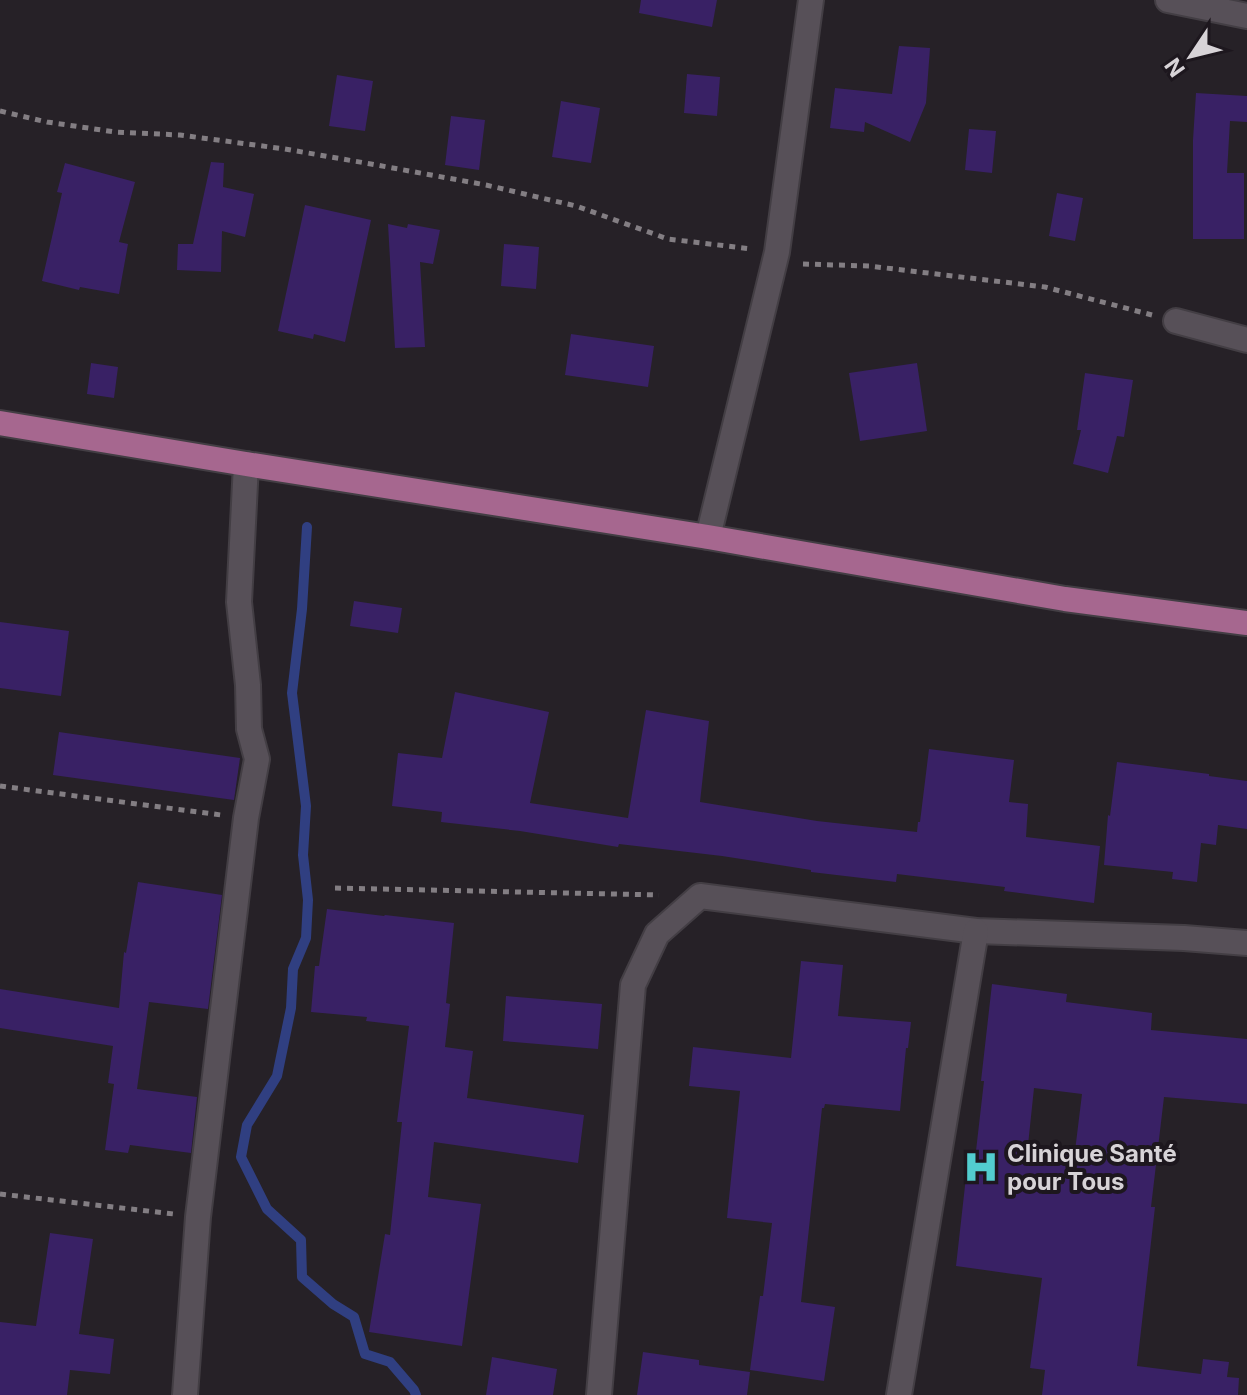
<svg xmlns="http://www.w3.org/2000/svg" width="1247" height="1395" viewBox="0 0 1247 1395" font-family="Inter,sans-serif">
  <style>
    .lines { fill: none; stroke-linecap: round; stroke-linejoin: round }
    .stream { stroke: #303f81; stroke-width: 10 }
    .building { fill: #392165; fill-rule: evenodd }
    .minor-casing { stroke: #433e44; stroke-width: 28 }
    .major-casing { stroke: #433e44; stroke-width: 28 }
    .path { stroke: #837e83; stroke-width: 5; stroke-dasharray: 6 6; stroke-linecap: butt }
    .minor { stroke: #575058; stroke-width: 24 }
    .major { stroke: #a6678f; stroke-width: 24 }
    .labels { text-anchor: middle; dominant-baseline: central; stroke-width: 8; stroke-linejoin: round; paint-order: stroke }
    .poi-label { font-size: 24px; font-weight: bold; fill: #d7d3d7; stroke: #1d171e; text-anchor: start }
  </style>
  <rect width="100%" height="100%" fill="#262127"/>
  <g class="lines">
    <polyline class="stream" points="307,527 302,609 292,693 306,806 303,855 308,900 306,938 293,969 291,1008 277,1076 247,1125 241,1157 267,1209 301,1240 302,1277 333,1304 354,1317 365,1354 390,1362 414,1390 416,1395"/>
  </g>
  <g class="building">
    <polygon points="641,0 717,0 712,27 639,13"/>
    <polygon points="899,46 930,48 926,103 910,142 865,122 864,132 830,128 835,88 892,94"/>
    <polygon points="687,74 720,77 717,116 684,113"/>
    <polygon points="337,75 373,81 365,131 329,126"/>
    <polygon points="1196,93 1247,96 1247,122 1230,121 1227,173 1244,173 1244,239 1193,239 1193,140"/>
    <polygon points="561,101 600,108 591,163 552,157"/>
    <polygon points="451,116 485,120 479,170 445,165"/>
    <polygon points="969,129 996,131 992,173 965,170"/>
    <polygon points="211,162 224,163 223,187 254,194 245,237 222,231 221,272 177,270 178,244 193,244"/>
    <polygon points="65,163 135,182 119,242 128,244 119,294 80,287 79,290 42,281 62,193 57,192"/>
    <polygon points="1057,193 1083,198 1075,241 1049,236"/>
    <polygon points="305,205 371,220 345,342 314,334 313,339 278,331"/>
    <polygon points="388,224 407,228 408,224 440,230 433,264 420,262 425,347 395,348"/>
    <polygon points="504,244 539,247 536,289 501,286"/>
    <polygon points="571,334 654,346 648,387 565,375"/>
    <polygon points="91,363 118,367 114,398 87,394"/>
    <polygon points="917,363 927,431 860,441 849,373"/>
    <polygon points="1085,373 1133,380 1124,437 1117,436 1108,473 1073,464 1081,430 1077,430"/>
    <polygon points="354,601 402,608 398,633 350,626"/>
    <polygon points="0,622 69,631 61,696 0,688"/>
    <polygon points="455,692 549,712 530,803 628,818 646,710 709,721 700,802 817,821 917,832 918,822 920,822 929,749 1014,760 1009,802 1028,804 1026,837 1100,846 1094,903 1004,891 1005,887 897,874 896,882 811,872 811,870 722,856 619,844 618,847 520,831 441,822 442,812 392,806 398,753 442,758"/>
    <polygon points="59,732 240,758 234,800 53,775"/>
    <polygon points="1117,762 1209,774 1209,776 1247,781 1247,829 1218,825 1216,845 1201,843 1197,882 1172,879 1173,872 1104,865 1108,815 1110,816"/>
    <polygon points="138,882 222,895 208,1009 149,1002 137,1089 197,1097 191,1153 130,1145 128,1153 105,1150 114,1084 108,1083 113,1046 0,1028 0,989 119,1008 124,952 126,953"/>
    <polygon points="327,909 384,916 385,915 454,923 446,1003 450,1004 445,1047 473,1051 467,1098 584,1115 578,1163 434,1142 428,1197 481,1204 462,1346 369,1332 385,1234 390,1235 402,1122 397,1122 409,1026 366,1021 367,1017 311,1012 315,966 319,966"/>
    <polygon points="801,961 843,965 838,1016 911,1022 908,1048 906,1048 900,1111 825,1104 824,1108 822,1108 801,1302 835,1307 824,1381 750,1370 760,1296 763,1296 772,1223 727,1218 740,1091 689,1086 693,1047 791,1058"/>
    <path d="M992 984 1067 994 1066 1002 1152 1013 1151 1030 1247 1039V1104L1164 1097 1151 1207H1155L1137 1366 1201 1374 1203 1359 1229 1362 1227 1377 1239 1378 1238 1395H1042L1045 1370 1030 1368 1042 1278 956 1266 966 1177H973L984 1081H981ZM1034 1088 1082 1094 1075 1151 1028 1145Z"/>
    <polygon points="506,996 602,1004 598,1049 503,1041"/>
    <polygon points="50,1233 93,1239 79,1334 114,1339 110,1374 70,1370 67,1395 0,1395 0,1322 36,1326"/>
    <polygon points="643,1352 699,1360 699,1365 750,1372 747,1395 637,1395"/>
    <polygon points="492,1357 557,1369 553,1395 486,1395"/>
  </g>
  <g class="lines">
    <g class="minor-casing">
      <g id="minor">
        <polyline points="1168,0 1247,16"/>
        <polyline points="1176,321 1247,340"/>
        <polyline points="708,537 777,252 811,0"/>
        <polyline points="185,1395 198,1217 246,818 257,759 249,729 248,685 239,602 246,464"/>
        <polyline points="599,1395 633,985 657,934 700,896 976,931 1184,938 1247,943"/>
        <polyline points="899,1395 976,931"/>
      </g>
    </g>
    <g class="major-casing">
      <polyline id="major" points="0,423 246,464 708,537 1065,599 1247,623"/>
    </g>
    <g class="path">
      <polyline points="0,111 47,122 115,132 180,135 285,149 371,164 486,185 576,206 668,239 752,249"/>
      <polyline points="803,264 869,266 1045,287 1152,315"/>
      <polyline points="0,786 221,815"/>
      <polyline points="335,888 659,895"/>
      <polyline points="0,1194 174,1214"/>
    </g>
    <use href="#minor" class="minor"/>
    <use href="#major" class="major"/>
  </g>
  <defs>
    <g id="hospital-bare" transform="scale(2.76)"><path d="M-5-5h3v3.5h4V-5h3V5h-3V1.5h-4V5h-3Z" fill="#52cdcf" stroke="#1d171e" stroke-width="2.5" paint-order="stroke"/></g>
  </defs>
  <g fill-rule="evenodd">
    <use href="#hospital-bare" x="981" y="1167"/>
  </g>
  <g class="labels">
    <g class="poi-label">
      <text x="1007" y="1153">Clinique Santé<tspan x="1007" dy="28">pour Tous</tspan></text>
    </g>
  </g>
  <g transform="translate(1191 56) rotate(235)" stroke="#1d171e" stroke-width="6" paint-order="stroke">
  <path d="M0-6L14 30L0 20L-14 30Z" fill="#d7d3d7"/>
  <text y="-12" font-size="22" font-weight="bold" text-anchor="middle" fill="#d7d3d7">N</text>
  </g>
</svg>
